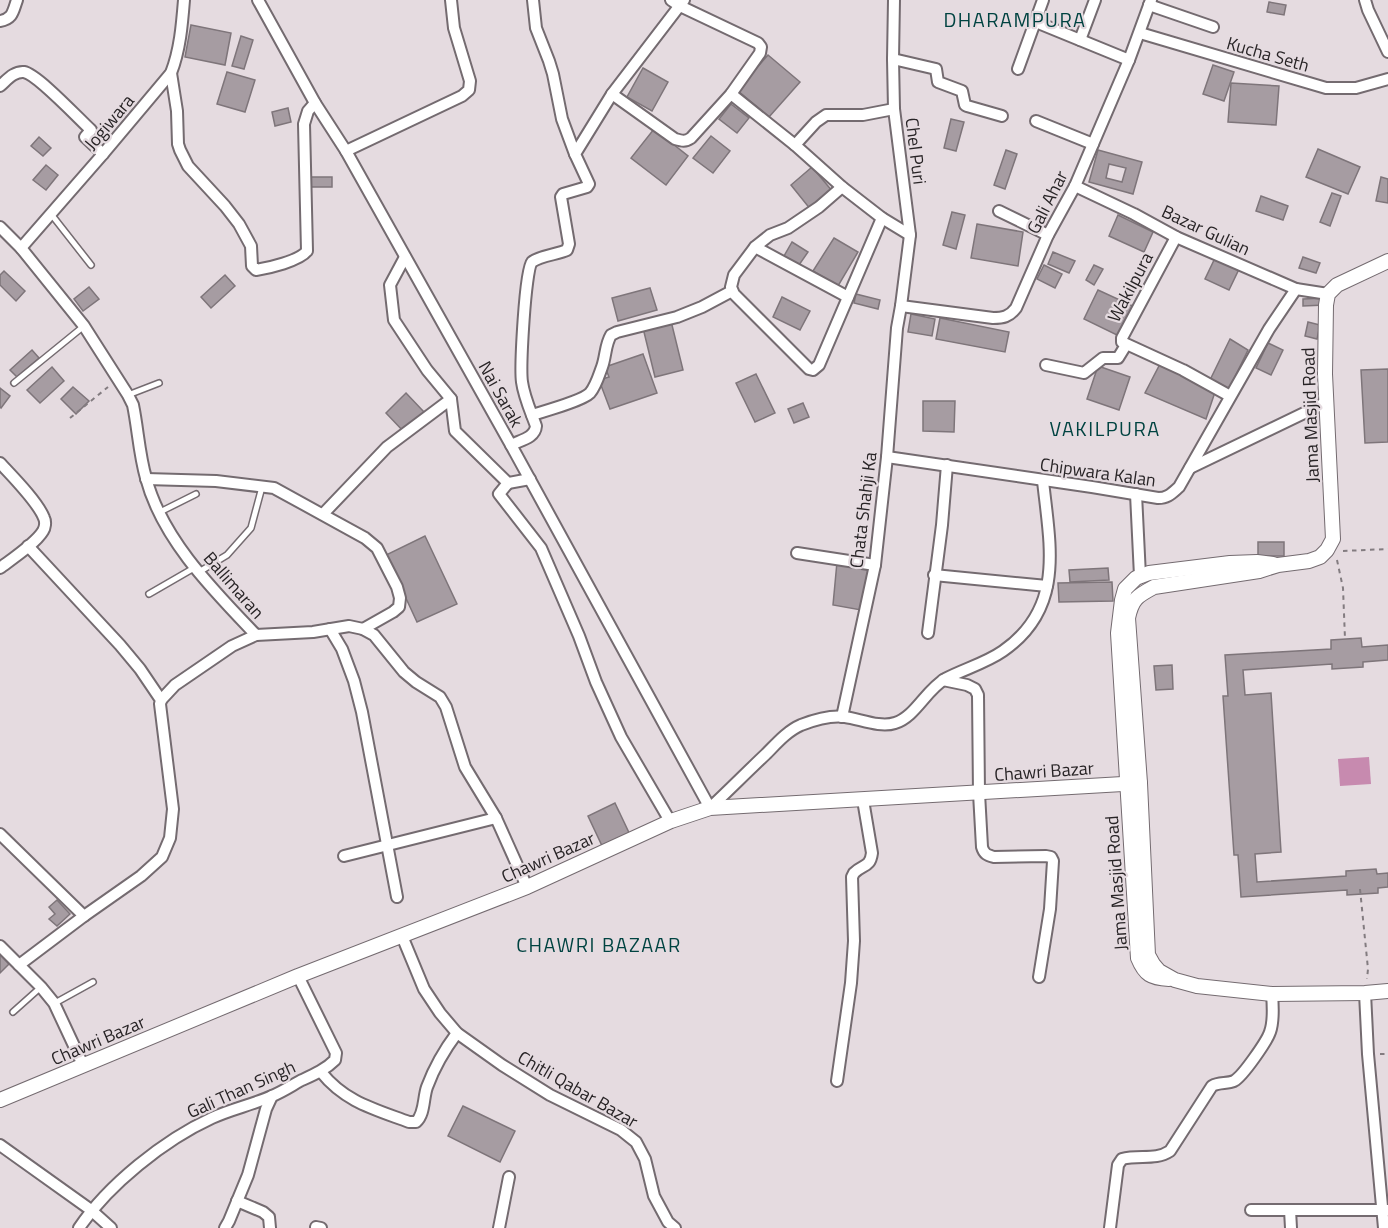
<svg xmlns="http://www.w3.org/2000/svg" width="1388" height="1228" viewBox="0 0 1388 1228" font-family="'Titillium Web',sans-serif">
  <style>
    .water { fill: #c78aaf }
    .building { fill: #a69ca2; stroke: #7e757a; stroke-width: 1.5; fill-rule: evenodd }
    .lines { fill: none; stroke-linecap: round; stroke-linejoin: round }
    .service-casing { stroke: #746b70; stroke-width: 8 }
    .minor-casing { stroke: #746b70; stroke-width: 14 }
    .tertiary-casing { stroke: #746b70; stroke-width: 16 }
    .path { stroke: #837c80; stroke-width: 2; stroke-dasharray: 4.5 4.5; stroke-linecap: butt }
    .service { stroke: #fff; stroke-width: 5 }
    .minor { stroke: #fff; stroke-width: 10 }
    .tertiary { stroke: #fff; stroke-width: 14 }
    .labels { text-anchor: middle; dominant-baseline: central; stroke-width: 4.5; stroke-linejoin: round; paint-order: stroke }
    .street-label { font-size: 18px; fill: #282426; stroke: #e5dbe0 }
    .neighbourhood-label { font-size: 20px; letter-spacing: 1.5px; fill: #004341; stroke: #e5dbe0 }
  </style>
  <rect width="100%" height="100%" fill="#e5dbe0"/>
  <polygon class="water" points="1369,757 1371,784 1340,786 1338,759"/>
  <g class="building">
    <polygon points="1269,2 1286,5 1284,15 1267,12"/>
    <polygon points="191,25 231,33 225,65 185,57"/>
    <polygon points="241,36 253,40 244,69 232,66"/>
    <polygon points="768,55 800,82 769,117 737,90"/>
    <polygon points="1213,65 1234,72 1224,101 1203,94"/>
    <polygon points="643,68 668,82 652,111 627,97"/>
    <polygon points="227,72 255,80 245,112 217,104"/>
    <polygon points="1231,83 1279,86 1276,125 1228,122"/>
    <polygon points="731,104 749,118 737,133 719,119"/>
    <polygon points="288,108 291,122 275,126 272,112"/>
    <polygon points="951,119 964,122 956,151 944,148"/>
    <polygon points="654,129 688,156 666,185 631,158"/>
    <polygon points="711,136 730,151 713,173 693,158"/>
    <polygon points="39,137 51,148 43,156 31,146"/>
    <polygon points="1318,149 1360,167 1348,194 1306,177"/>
    <polygon points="1006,150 1017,154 1005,189 994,185"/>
    <path d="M1098 150 1142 162 1133 194 1089 182ZM1109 164 1126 168 1122 182 1106 178Z"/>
    <polygon points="46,165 58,175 46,190 33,180"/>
    <polygon points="812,167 833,192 811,210 791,185"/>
    <rect x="308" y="177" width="24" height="10"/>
    <polygon points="1381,177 1388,179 1388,203 1376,201"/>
    <polygon points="1332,193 1341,196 1330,226 1320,222"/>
    <polygon points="1261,196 1288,206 1283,220 1256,211"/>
    <polygon points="952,212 965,215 956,249 943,245"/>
    <polygon points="1118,215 1153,232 1144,252 1109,236"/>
    <polygon points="977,224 1023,232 1018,266 971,258"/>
    <polygon points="834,238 858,252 838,286 813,271"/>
    <polygon points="792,242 808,252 799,265 784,256"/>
    <polygon points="1053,252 1075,261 1069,273 1048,264"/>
    <polygon points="1216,256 1240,267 1229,290 1205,279"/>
    <polygon points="1303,257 1320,263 1316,273 1299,268"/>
    <polygon points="1044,265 1062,274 1055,288 1037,279"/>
    <polygon points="1094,265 1103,269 1094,285 1086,280"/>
    <polygon points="4,271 25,291 16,301 0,285 0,275"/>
    <polygon points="225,275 235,286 211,308 201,297"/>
    <polygon points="89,287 99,299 83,311 74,299"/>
    <polygon points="650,288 657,310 618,321 612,298"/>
    <polygon points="1098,290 1133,306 1119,336 1084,319"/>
    <polygon points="856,294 880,300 878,309 854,303"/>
    <polygon points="782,297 810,311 800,330 773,317"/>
    <polygon points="1325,298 1325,305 1303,306 1303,299"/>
    <polygon points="911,314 935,319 932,336 908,332"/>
    <polygon points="940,318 1009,332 1005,352 936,339"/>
    <polygon points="671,321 683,370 655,377 643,328"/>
    <polygon points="1308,322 1320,325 1317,339 1305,336"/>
    <polygon points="1230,339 1248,350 1228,391 1210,380"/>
    <polygon points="1268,343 1283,350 1271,375 1256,368"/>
    <polygon points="32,350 39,358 17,377 10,370"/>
    <polygon points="643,354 657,393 610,409 599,380 609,377 605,367"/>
    <polygon points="1160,364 1198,382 1215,392 1206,419 1145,393"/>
    <polygon points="1098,366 1130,377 1119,410 1087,399"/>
    <polygon points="52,367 64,381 40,403 27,390"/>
    <polygon points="1388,369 1388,442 1365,443 1361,370"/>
    <polygon points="756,374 775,413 755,422 736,383"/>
    <polygon points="73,387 89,401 76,414 61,399"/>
    <polygon points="0,388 10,396 1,408 0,407"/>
    <polygon points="406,393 424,412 404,432 386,413"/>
    <polygon points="923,401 955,401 954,432 923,431"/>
    <polygon points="803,403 809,417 794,423 788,409"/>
    <polygon points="425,536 457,604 417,622 386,555"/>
    <rect x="1258" y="542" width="26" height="14"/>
    <polygon points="837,562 871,567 861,610 833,605"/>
    <polygon points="1108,568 1109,580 1070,582 1069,570"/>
    <polygon points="1112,582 1113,601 1059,602 1058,583"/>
    <polygon points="1361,638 1362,647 1388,645 1388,660 1363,662 1363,667 1332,669 1332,664 1243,670 1245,695 1271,693 1281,852 1255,854 1257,882 1346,876 1346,871 1376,869 1377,874 1388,873 1388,887 1378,888 1378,893 1347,895 1347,890 1241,897 1238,855 1234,855 1223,696 1228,696 1225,655 1331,649 1331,640"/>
    <polygon points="1172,665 1173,689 1156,690 1154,666"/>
    <polygon points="615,803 631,837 604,850 588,816"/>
    <polygon points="57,900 70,914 57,926 49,919 55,914 49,907"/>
    <polygon points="0,954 9,964 0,973"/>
    <polygon points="463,1106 515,1131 500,1162 448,1136"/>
  </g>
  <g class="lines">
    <g class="service-casing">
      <g id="service">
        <polyline points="51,214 91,265"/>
        <polyline points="14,383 84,326"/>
        <polyline points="128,395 159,383"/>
        <polyline points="160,512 196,494"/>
        <polyline points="199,572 227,555 251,528 262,487"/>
        <polyline points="149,594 194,568"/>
        <polyline points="55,1003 93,982"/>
        <polyline points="13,1012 41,987"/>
      </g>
    </g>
    <g class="minor-casing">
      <g id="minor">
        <path d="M258 0 315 103 346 151 511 445 710 808C729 790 747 772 766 754 776 744 787 731 801 725 814 720 831 715 845 717 860 719 880 728 895 723 915 717 926 690 945 679 964 669 986 663 1003 651 1065 608 1050 546 1043 481"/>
        <polyline points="533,0 536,28 549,61 553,74 562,119 575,154"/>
        <polyline points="1365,0 1368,10 1388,52"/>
        <polyline points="1149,5 1213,27"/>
        <path d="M0 21C13 19 13 11 17 0"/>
        <polyline points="1036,22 1129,60"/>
        <polyline points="1140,33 1326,88 1356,88 1388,79"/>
        <polyline points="1080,40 1095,0"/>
        <polyline points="893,59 936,69 938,82 962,91 965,105 967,106 1002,116"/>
        <polyline points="1018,69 1043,0"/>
        <path d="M171 73 177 111 178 144 180 150 188 166 225 206 239 224 251 246 252 266 256 270C269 268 299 261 307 251L304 124 308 111 315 103"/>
        <path d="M0 86C7 80 14 71 24 72 37 74 79 119 91 130L85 137 103 154"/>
        <path d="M612 94 675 139C682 141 685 142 691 138L731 94 760 53 761 47 758 43 680 6 671 0"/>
        <polyline points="731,94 795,145 842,187 882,218 910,235"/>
        <polyline points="1036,121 1093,144"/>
        <polyline points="795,145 816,122 826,115 863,115 894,109"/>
        <polyline points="346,151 462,96 469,90 470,81 454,28 451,0"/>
        <polyline points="1075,186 1134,214 1176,237 1296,289 1328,294"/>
        <polyline points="842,187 819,207 788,228 770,235 755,247 734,275 731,287 734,294 809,369 813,370 819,365 882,218"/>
        <polyline points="999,211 1048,235"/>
        <path d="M0 227 21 248 84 326 128 395 133 405C138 429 139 454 146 478 162 539 213 590 256 635L313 632 349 626 363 629 374 635 404 672 416 682 440 697 446 707 465 767 496 818 527 887"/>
        <polyline points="1176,237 1122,338 1122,342 1183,370 1230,396"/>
        <polyline points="755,247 848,297"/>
        <path d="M21 248 103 154 171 73C180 50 182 25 184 0"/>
        <polyline points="405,257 390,285 394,320 427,370 451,399 455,431 508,483 530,479"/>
        <path d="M901 306 993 318C1003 318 1009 317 1016 308L1048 235 1075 186 1129 60 1151 0"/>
        <polyline points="1046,365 1084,373 1103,358 1118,358 1126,345"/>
        <path d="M532 415C545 411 582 401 590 393 596 386 599 375 602 367 606 356 605 345 611 335L617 332 677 317 702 307 732 291"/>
        <path d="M511 445C521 440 535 438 536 426 531 412 524 397 522 382 520 368 525 270 532 262 539 256 559 254 567 250L569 244 561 197 563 194 587 187 589 184 575 154 612 94 684 0"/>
        <path d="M887 457 1092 487 1158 498C1168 498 1172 493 1179 487L1269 329 1296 289"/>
        <path d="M0 463C12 476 38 502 44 518 46 522 45 528 43 531 36 543 12 559 0 568"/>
        <polyline points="1190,468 1327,402"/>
        <polyline points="146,479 216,481 274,488 365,538 377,548 397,587 400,598 399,607 393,612 363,629"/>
        <polyline points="508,483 499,494 541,548 579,636 596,682 621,737 670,821"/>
        <polyline points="1136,494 1140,576"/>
        <polyline points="323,514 387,447 451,399"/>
        <polyline points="797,553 875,565"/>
        <polyline points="934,575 1047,586"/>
        <polyline points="330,629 342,649 354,681 362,712 397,897"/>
        <polyline points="928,633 942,525 947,465"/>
        <path d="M943 680 967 685 975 689 978 695 979 793 982 847C984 854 987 855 994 857L1046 856 1051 857 1053 861 1050 909 1039 977"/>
        <polyline points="161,700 175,685 232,646 256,635"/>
        <polyline points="842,717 875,565 887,457 897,328 901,306 910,235 894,109 893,59 894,0"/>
        <polyline points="0,834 84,916"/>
        <polyline points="344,856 496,818"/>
        <polyline points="402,936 424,989 440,1013 457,1033 502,1065 550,1095 621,1130 636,1142 645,1159 654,1196 668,1222 675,1228"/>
        <polyline points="0,946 41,987 54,1003 83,1065"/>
        <polyline points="19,965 84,916 141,876 162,857 170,838 173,809 160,704 161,700 140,669 120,645 28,546"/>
        <polyline points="1365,993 1368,1054 1384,1228"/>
        <path d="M321 1072C345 1102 374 1109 409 1122H416C425 1114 423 1098 427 1087 434 1068 445 1049 457 1033"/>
        <path d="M837 1081 851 983 854 941 852 877 854 873C863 864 870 868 872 853L863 800"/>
        <polyline points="0,1145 91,1210 111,1228"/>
        <polyline points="237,1201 263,1212 269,1217 270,1228"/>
        <polyline points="1251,1210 1388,1210"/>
        <polyline points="1290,1210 1291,1228"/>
        <polyline points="316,1227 321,1228"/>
        <path d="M79 1228C108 1185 164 1140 212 1118 231 1109 252 1105 272 1096 282 1092 291 1086 300 1081 313 1075 325 1070 335 1060L336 1053 298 976"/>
        <polyline points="225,1228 229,1221 248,1175 266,1109 272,1096"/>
        <polyline points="499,1228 509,1177"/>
        <path d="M1110 1228 1118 1165 1122 1159C1139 1154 1155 1161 1170 1151L1212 1086C1219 1082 1227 1084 1234 1081 1243 1076 1267 1041 1270 1032 1274 1021 1273 1006 1272 994"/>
      </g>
    </g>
    <g class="tertiary-casing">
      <g id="tertiary">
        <path d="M1388 261 1337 285 1328 294 1326 305 1325 374 1333 539 1327 550 1320 557 1309 561 1278 565 1259 571 1154 587C1137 596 1132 599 1128 618L1140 783 1148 955 1153 964 1159 971 1175 980 1197 986 1272 994 1365 993 1388 991"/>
        <path d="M1169 979C1151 978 1145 975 1138 958L1118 633 1122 600 1125 589 1136 578 1149 573 1230 563 1257 562 1273 564"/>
        <polyline points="0,1100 298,976 527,887 671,821 710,808 1140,783"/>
      </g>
    </g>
    <g class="path">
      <polyline points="70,418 108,387"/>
      <polyline points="1343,551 1388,549"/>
      <polyline points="1337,560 1343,588 1345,639"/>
      <polyline points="1360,889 1368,969 1367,979"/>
      <polyline points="1380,1054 1388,1054"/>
    </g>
    <use href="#service" class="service"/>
    <use href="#minor" class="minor"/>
    <use href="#tertiary" class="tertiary"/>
  </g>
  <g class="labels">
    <g class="street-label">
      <text transform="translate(1268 54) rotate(16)">Kucha Seth</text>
      <text transform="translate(109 122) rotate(-50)">Jogiwara</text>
      <text transform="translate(916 151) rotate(83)">Chel Puri</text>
      <text transform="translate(1047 202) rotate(-63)">Gali Ahar</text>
      <text transform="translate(1206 230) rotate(25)">Bazar Gulian</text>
      <text transform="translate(1130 287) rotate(-62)">Wakilpura</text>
      <text transform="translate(501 394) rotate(61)">Nai Sarak</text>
      <text transform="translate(1310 415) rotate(-92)">Jama Masjid Road</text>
      <text transform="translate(1098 472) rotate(8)">Chipwara Kalan</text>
      <text transform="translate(863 510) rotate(-83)">Chata Shahji Ka</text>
      <text transform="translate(234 585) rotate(49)">Ballimaran</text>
      <text transform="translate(1044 771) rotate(-4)">Chawri Bazar</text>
      <text transform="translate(548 857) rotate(-24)">Chawri Bazar</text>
      <text transform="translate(1116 883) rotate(-94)">Jama Masjid Road</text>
      <text transform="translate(98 1040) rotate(-23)">Chawri Bazar</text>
      <text transform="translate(241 1089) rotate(-24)">Gali Than Singh</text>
      <text transform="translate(578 1089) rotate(30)">Chitli Qabar Bazar</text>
    </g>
    <g class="neighbourhood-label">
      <text x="1015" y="19">DHARAMPURA</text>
      <text x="1105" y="428">VAKILPURA</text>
      <text x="599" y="944">CHAWRI BAZAAR</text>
    </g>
  </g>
</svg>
